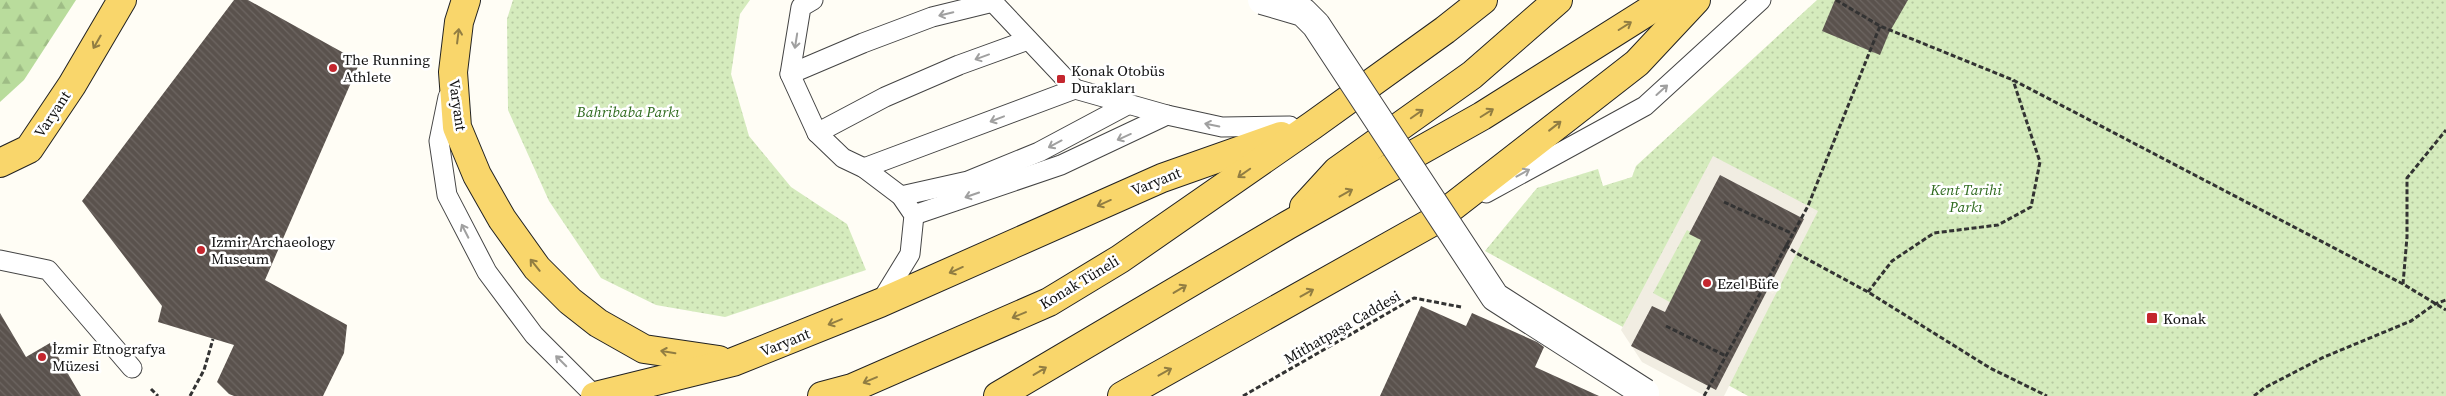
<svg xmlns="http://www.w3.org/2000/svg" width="2446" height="396" viewBox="0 0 2446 396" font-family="'Source Serif 4',serif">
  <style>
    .forest { fill: url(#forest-firs) }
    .park { fill: url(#park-dots) }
    .plaza { fill: #f1ede2; fill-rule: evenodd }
    .building { fill: url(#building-back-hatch) }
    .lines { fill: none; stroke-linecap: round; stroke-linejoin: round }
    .lane-casing { stroke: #444; stroke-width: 21 }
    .primary-casing { stroke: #222; stroke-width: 30 }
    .path { stroke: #333; stroke-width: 3; stroke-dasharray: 5 2.5; stroke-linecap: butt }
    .lane { stroke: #fff; stroke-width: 19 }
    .primary { stroke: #f9d66b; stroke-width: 28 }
    .street-bridge-casing { stroke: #444; stroke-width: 30; stroke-linecap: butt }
    .street-bridge { stroke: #fff; stroke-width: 28 }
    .oneway { stroke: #a0a0a0 }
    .oneway2 { stroke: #917d42 }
    .poi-dot { fill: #c4262e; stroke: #fff; stroke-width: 2 }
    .labels { text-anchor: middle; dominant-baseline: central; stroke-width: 5; stroke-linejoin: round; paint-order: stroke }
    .poi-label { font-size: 15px; fill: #111; stroke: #fff; text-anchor: start }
    .street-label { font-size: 15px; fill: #111; stroke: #fff }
    .park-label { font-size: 15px; font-style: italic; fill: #2f6b1f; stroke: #fff }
  </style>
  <defs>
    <pattern id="forest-firs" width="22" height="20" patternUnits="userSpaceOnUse" patternTransform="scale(1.25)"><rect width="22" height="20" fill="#b9dc9c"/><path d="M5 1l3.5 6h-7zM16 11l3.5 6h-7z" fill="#9ebc85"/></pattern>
    <pattern id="park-dots" width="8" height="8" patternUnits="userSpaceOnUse" patternTransform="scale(1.25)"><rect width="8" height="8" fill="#d5ebbd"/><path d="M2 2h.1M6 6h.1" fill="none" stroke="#b6c8a1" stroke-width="1.8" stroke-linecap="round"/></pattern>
    <pattern id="building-back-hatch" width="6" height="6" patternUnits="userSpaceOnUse" patternTransform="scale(1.25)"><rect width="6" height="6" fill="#5a524d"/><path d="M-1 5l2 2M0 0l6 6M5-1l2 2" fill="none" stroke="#6d6662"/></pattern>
  </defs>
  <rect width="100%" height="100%" fill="#fffdf5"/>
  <polygon class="forest" points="0,0 76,0 24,80 0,102"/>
  <g class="park">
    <polygon points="513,0 750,0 740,14 731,74 749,136 791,187 847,224 866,270 725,317 656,305 601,278 549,201 508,110 507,19"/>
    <polygon points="1817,0 2446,0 2446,396 1748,396 1485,251 1537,188 1598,169 1603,186 1632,177 1636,166"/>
  </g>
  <path class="plaza" d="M1713 156 1818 211 1724 396H1705L1642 362 1621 330ZM1687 230 1750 263 1716 327 1653 293Z"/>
  <g class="building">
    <polygon points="234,0 248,0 360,62 265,280 347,325 344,353 323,396 234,396 229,394 217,382 234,345 158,322 162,306 82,201"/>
    <polygon points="1835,0 1908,0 1889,33 1880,55 1822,31"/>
    <polygon points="1720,175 1804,219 1716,390 1631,346 1652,306 1665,312 1701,240 1689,234"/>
    <polygon points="1421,306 1466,326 1472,313 1537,342 1544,347 1535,367 1599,396 1380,396"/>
    <polygon points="0,313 26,357 50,343 81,396 0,396"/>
  </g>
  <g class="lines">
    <g class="lane-casing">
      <g id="lane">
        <polyline points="813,0 801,7 790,74 817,133 843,158 864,168 901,196 914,215 910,254 880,303"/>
        <polyline points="991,0 1075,89 1167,115 1222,127 1290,126"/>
        <polyline points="790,74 863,43 932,17 993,2"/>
        <polyline points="448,97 439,141 447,195 487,272 534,335 595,396"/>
        <polyline points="817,133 885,97 959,65 1028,40"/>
        <polyline points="864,168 1075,89"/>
        <polyline points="1486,193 1645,106 1761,0"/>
        <polyline points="901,196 968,181 1039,152 1129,104"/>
        <polyline points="914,215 1061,165 1167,115"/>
        <polyline points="0,260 48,270 132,368"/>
      </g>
    </g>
    <g class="primary-casing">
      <g id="primary">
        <polyline points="466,0 459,22 453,72 457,127 477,175 502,219 537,268 570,301 598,323 644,349 719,360"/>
        <polyline points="0,163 29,149 72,85 122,0"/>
        <polyline points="1304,207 1337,171 1472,75 1558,0"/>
        <polyline points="595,396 733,362 880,303 1162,178 1281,136"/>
        <polyline points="822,396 852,388 1049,302 1120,259 1313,125 1445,30 1483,0"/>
        <polyline points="998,396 1288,225 1482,116 1666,0"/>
        <polyline points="1122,396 1434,221 1637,63 1696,0"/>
      </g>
    </g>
    <g class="path">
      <polyline points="1836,0 1880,26 2013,80 2403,284 2446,310"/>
      <polyline points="1724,202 1791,233"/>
      <polyline points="1785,245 1796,253 1868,292 1990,368 2047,396"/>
      <polyline points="2403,284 2407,237 2407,178 2446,130"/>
      <polyline points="1868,292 1892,261 1934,233 1998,225 2031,207 2040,162 2013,80"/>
      <polyline points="1666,326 1726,356"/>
      <polyline points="151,389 158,396"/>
      <polyline points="190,396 204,370 213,339"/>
      <polyline points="1243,396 1414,298 1461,307"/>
      <polyline points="1704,396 1808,206 1880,26"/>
      <polyline points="2254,396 2264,388 2324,357 2411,321 2435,304 2446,300"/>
    </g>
    <use href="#lane" class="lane"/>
    <use href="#primary" class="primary"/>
    <g class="street-bridge-casing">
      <polyline id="street-bridge" points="1262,0 1303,12 1316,25 1495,297 1645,393"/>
    </g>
    <use href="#street-bridge" class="street-bridge"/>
  </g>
  <defs><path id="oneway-shaft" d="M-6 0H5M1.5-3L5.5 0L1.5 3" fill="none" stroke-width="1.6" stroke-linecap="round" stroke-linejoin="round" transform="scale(1.25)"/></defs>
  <g class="oneway">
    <use href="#oneway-shaft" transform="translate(946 14) rotate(167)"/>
    <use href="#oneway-shaft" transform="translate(796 41) rotate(99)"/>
    <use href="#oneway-shaft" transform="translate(982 57) rotate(160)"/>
    <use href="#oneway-shaft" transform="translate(1662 90) rotate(-42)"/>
    <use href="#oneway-shaft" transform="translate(997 119) rotate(159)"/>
    <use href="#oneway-shaft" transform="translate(1212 125) rotate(-168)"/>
    <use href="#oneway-shaft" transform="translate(1124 137) rotate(156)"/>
    <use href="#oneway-shaft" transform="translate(1055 144) rotate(152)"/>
    <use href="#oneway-shaft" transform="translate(1523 173) rotate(-29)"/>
    <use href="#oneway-shaft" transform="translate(972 195) rotate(161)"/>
    <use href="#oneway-shaft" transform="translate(465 231) rotate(-117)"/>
    <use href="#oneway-shaft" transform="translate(561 361) rotate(-135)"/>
  </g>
  <g class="oneway2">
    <use href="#oneway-shaft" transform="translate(1625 26) rotate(-32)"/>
    <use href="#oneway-shaft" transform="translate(458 36) rotate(-83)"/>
    <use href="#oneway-shaft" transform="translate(97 42) rotate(120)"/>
    <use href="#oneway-shaft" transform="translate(1487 113) rotate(-32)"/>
    <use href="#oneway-shaft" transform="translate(1417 114) rotate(-35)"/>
    <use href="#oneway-shaft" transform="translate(1555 126) rotate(-38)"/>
    <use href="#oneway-shaft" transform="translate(1244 173) rotate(145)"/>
    <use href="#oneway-shaft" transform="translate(1346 193) rotate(-29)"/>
    <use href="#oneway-shaft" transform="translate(1104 203) rotate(156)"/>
    <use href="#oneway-shaft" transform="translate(535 265) rotate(-129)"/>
    <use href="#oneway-shaft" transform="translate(956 270) rotate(156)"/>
    <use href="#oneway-shaft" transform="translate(1180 289) rotate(-31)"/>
    <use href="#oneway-shaft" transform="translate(1307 293) rotate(-29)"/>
    <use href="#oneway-shaft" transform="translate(1019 315) rotate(157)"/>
    <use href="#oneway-shaft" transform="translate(835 322) rotate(158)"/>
    <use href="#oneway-shaft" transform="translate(668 352) rotate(-171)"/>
    <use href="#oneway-shaft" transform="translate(1040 371) rotate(-31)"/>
    <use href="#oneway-shaft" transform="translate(1165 372) rotate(-29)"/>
    <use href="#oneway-shaft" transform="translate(870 380) rotate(157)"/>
  </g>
  <g class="poi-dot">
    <circle cx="333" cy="68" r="5"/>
    <rect x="1056" y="74" width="10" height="10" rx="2.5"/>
    <circle cx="201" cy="250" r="5"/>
    <circle cx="1707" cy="283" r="5"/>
    <rect x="2146" y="312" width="12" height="12" rx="2.5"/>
    <circle cx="42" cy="357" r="5"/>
  </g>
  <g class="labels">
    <g class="poi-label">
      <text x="343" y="59">The Running<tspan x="343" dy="17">Athlete</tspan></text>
      <text x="1071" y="70">Konak Otobüs<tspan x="1071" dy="17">Durakları</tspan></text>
      <text x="211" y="241">Izmir Archaeology<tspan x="211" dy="17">Museum</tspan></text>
      <text x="1717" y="283">Ezel Büfe</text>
      <text x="2163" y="318">Konak</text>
      <text x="52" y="348">İzmir Etnografya<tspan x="52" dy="17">Müzesi</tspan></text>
    </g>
    <g class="street-label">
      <text transform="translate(458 105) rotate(82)">Varyant</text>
      <text transform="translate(52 114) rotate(-56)">Varyant</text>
      <text transform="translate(1156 181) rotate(-22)">Varyant</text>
      <text transform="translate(1079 282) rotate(-31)">Konak Tüneli</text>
      <text transform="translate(1342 327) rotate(-30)">Mithatpaşa Caddesi</text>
      <text transform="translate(785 342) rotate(-22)">Varyant</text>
    </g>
    <g class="park-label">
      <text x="628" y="111">Bahribaba Parkı</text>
      <text x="1966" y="189">Kent Tarihi<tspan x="1966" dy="17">Parkı</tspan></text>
    </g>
  </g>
</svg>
